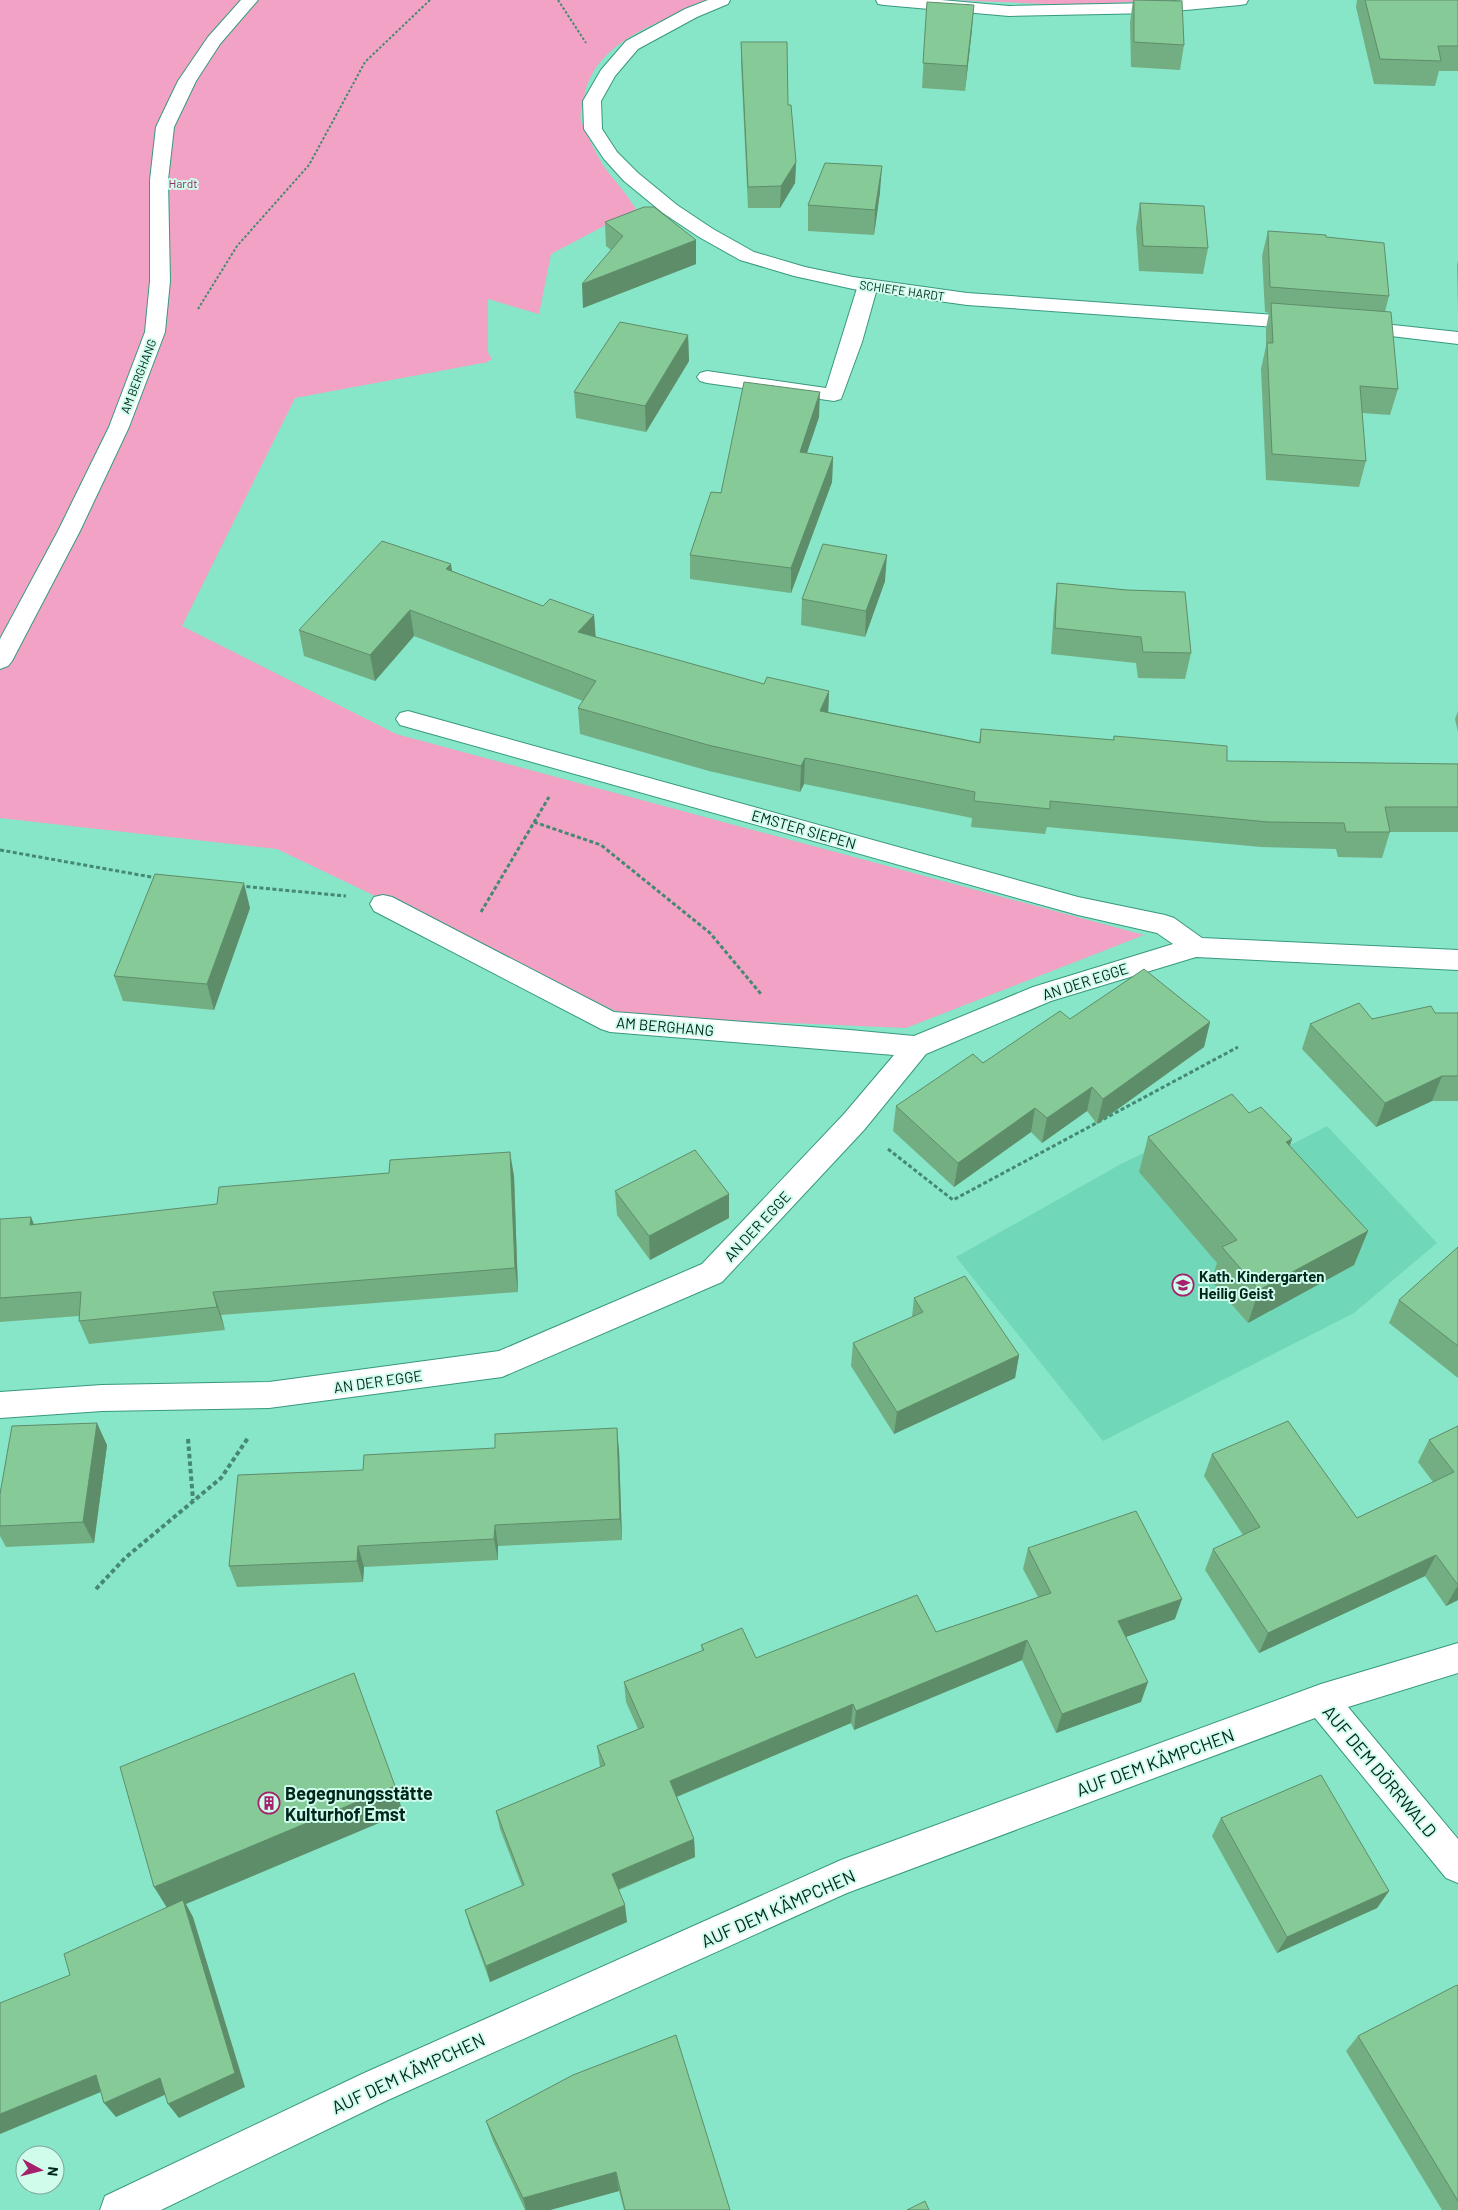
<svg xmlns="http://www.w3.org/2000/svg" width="1458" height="2210" viewBox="0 0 1458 2210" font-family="Barlow,sans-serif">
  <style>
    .built { fill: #70d8b9 }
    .green { fill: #f2a2c5 }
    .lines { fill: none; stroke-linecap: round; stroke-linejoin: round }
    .lane-casing { stroke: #37997e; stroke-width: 2 }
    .street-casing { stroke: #37997e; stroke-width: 2 }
    .secondary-casing { stroke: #37997e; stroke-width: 2 }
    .path-far2 { stroke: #458874; stroke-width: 2; stroke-dasharray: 2.5 2; stroke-linecap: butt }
    .path-far1 { stroke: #458874; stroke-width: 3; stroke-dasharray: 4 2.5; stroke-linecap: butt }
    .path { stroke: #458874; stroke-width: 4; stroke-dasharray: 4.5 3; stroke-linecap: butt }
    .lane { fill: #fff; fill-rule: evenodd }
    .street { fill: #fff; fill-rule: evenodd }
    .secondary { fill: #fff; fill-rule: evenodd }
    .wall { fill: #73ae83 }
    .shaded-wall { fill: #5e8d6a }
    .building { fill: #86ca98; stroke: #5e8d6a }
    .labels { text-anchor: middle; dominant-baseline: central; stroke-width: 4; stroke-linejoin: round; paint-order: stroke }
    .far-park-label { font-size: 12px; fill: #8d2f60; stroke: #d0fcec }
    .far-street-label { font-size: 12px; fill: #00261c; stroke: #d0fcec }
    .street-label { font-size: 15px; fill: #00261c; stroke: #d0fcec }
    .poi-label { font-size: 15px; font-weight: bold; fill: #00261c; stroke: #d0fcec; text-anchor: start }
    .near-street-label { font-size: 18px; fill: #00261c; stroke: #d0fcec }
    .near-poi-label { font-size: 18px; font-weight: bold; fill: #00261c; stroke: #d0fcec; text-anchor: start }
  </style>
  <rect width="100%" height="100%" fill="#87e5c8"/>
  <polygon class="built" points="1213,1119 1266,1158 1327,1126 1437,1243 1354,1313 1103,1441 956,1257 1121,1164"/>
  <g class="green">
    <path d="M0 0H711C664 21 594 39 584 98 583 105 579 114 581 121 587 135 599 160 608 172 618 184 627 195 636 209L551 254 539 314 488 299V352L492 360H489L488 362 295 398 182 626 396 734 1144 935 906 1028 626 1016 277 849 0 818Z"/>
    <polygon points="954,0 1171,0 1068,5"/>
  </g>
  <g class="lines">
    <g class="lane-casing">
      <polygon id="lane" points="868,279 875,281 878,285 862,342 841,399 834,401 707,383 700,381 697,377 700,373 707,371 826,388 858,285 861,281"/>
    </g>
    <g class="street-casing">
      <g id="street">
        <polygon points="708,0 730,0 728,4 697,17 638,49 615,76 601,101 602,129 617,152 638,173 677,205 713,229 754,252 805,267 853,277 967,293 1305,317 1312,319 1315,323 1312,327 1305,329 967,305 853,289 794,276 740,260 699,237 663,213 624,181 604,159 584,129 583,101 601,70 626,41 685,9"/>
        <polygon points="876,0 941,0 1009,6 1153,3 1185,0 1248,0 1246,4 1240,5 1153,13 1009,16 884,5 878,4"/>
        <polygon points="1356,321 1458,332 1458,344 1349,331 1346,327 1349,323"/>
        <polygon points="408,711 1078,897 1165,915 1174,918 1202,938 1458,950 1458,970 1196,957 1051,1001 926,1054 864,1130 722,1282 502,1377 269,1408 102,1411 0,1418 0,1392 102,1385 269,1382 499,1351 702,1264 844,1114 894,1055 610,1032 601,1029 374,911 370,904 374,897 383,895 392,897 614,1012 850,1030 914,1036 1033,987 1173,944 1157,933 1078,915 400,725 396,719 400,713"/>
        <polygon points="1458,1643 1458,1673 1348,1707 1458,1839 1458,1883 1446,1878 1315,1718 847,1893 388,2100 161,2210 100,2210 105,2196 362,2074 841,1860 1321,1684"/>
      </g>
    </g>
    <g class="secondary-casing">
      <polygon id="secondary" points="241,0 258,0 220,44 196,81 174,127 168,180 170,281 165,332 129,427 80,531 12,661 8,666 0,669 0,639 58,531 109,427 145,332 150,281 150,180 156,127 178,81 208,37"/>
    </g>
    <g class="path-far2">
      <polyline points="558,0 586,43"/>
      <polyline points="198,309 237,246 309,165 365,62 430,0"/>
    </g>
    <g class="path-far1">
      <polyline points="534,822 601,845 710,933 761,994"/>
      <polyline points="0,850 157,878"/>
      <polyline points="240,886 346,896"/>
      <polyline points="481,912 549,797"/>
      <polyline points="888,1149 953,1200 1238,1047"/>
    </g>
    <g class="path">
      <polyline points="188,1439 193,1500"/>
      <polyline points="96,1589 125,1558 221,1478 248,1438"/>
    </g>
    <use href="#lane" class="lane"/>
    <use href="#street" class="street"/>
    <use href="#secondary" class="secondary"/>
  </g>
  <g class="wall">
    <polygon points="1133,0 1184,45 1180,70 1131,67 1130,23"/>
    <polygon points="1357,0 1458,0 1458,71 1439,71 1435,86 1374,84 1356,7"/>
    <polygon points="927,2 972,29 965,91 922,88"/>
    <polygon points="741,42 788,105 796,162 795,183 780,208 748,208 741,63"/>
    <polygon points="880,192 874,235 808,231 808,205"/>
    <polygon points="1140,203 1208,248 1203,274 1139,271 1136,228"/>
    <polygon points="605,222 696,264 583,308 611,250 606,246"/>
    <polygon points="1268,231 1326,237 1389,296 1385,312 1398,389 1390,415 1362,413 1366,461 1359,487 1266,480 1261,369 1266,346 1266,328 1269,313 1265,312 1262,256"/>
    <polygon points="1458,261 1458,310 1457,265"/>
    <polygon points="688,335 689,361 646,432 576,418 574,392"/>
    <polygon points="819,417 807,453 833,457 832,482 791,593 690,579 690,555 721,493"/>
    <polygon points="452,571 543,606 594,615 595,637 764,684 829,691 828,712 979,742 981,729 1113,740 1114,736 1227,761 1458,764 1458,832 1390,832 1382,858 1338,857 1336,849 1261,847 1047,827 1045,834 971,827 972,818 804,784 800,792 709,771 580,734 578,708 583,701 414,636 375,681 304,656 299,630"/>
    <polygon points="885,581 865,637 801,625 802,599"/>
    <polygon points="1057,583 1191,653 1185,679 1138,678 1136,663 1051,654 1054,609"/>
    <polygon points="1458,711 1458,732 1455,719"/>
    <polygon points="250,908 214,1010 123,1001 114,976"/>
    <polygon points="1435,1013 1458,1013 1458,1101 1432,1101 1376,1127 1302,1049 1310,1024"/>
    <polygon points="1070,1019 1210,1022 1204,1047 1097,1124 1087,1111 1042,1143 1031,1132 954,1187 893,1131 896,1106"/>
    <polygon points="1148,1137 1292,1139 1290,1146 1368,1231 1354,1265 1248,1323 1211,1281 1217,1263 1139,1172"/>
    <polygon points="514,1176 518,1292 221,1315 225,1330 89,1344 79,1321 79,1316 0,1322 0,1219 34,1224"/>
    <polygon points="615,1191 729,1218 650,1260 617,1215"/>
    <polygon points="1458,1247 1458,1378 1389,1323 1399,1300"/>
    <polygon points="914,1298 1019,1355 1015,1378 894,1434 851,1366 853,1343 912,1317"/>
    <polygon points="1458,1426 1458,1600 1446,1606 1425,1576 1259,1653 1205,1570 1213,1549 1243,1535 1204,1476 1212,1454 1357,1518 1433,1482 1418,1462 1429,1440"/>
    <polygon points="107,1445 94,1543 6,1547 0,1536 0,1494"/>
    <polygon points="619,1450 622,1540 498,1546 498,1560 364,1567 363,1582 237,1587 229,1566 363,1470"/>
    <polygon points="1028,1548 1175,1619 1126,1637 1141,1702 1056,1733 1022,1660 854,1730 851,1723 677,1797 694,1839 695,1857 619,1890 627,1922 490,1982 470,1927 465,1910 522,1886 500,1829 496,1811 600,1767 597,1746 638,1729 626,1702 624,1682 702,1651 701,1645 756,1658 936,1632 1038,1597 1023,1569"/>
    <polygon points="1221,1818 1389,1891 1377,1908 1277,1953 1212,1836"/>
    <polygon points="1458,1986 1458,2210 1442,2210 1346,2051 1358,2036"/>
    <polygon points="486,2121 730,2210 624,2210 619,2191 550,2210 525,2210 493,2141"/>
  </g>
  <g class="shaded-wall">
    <polygon points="974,5 972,29 965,91 967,66"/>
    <polygon points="796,162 795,183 780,208 781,186"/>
    <polygon points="882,166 880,192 874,235 875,210"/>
    <polygon points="696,240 696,264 583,308 582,284"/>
    <polygon points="688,335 689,361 646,432 645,406"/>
    <polygon points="820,392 819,417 799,476 800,452"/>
    <polygon points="833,457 832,482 791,593 791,568"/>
    <polygon points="887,555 885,581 865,637 866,611"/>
    <polygon points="451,564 455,590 446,569"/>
    <polygon points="410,610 414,636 375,681 370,655"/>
    <polygon points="594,615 596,641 578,632"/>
    <polygon points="829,691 828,717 820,711"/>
    <polygon points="805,758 804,784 800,792 801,766"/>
    <polygon points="244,883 250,908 214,1010 207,984"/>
    <polygon points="1210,1022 1204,1047 1097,1124 1103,1099"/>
    <polygon points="1442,1076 1432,1101 1376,1127 1385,1103"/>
    <polygon points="1092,1087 1087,1111 1042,1143 1047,1118"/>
    <polygon points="1035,1108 1031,1132 954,1187 958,1163"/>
    <polygon points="1292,1139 1280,1174 1286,1142"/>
    <polygon points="510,1152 514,1176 518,1292 515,1268"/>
    <polygon points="729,1194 729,1218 650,1260 649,1236"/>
    <polygon points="31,1217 41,1241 30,1225"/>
    <polygon points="1368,1231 1354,1265 1248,1323 1259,1290"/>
    <polygon points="213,1292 221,1315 225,1330 217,1307"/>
    <polygon points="1019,1355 1015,1378 894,1434 897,1412"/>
    <polygon points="97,1423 107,1445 94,1543 83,1522"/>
    <polygon points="617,1428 619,1450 622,1540 620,1519"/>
    <polygon points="495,1525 498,1546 498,1560 494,1539"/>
    <polygon points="358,1546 364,1567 363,1582 357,1561"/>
    <polygon points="1436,1555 1425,1576 1259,1653 1268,1633"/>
    <polygon points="1458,1585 1458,1600 1446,1606"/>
    <polygon points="1182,1599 1175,1619 1112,1642 1118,1621"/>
    <polygon points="1027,1640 1022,1660 854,1730 856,1711"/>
    <polygon points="1148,1682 1141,1702 1056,1733 1062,1714"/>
    <polygon points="853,1704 851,1723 671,1799 670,1781"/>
    <polygon points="395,1786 403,1813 186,1904 193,1917 245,2087 179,2118 168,2104 169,1911 154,1887"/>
    <polygon points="694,1839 695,1857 614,1891 612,1874"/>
    <polygon points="1389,1891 1377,1908 1277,1953 1287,1937"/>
    <polygon points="625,1905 627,1922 490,1982 486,1966"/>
    <polygon points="96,2075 108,2089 0,2134 0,2114"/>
    <polygon points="160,2078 171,2092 116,2117 104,2103"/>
    <polygon points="616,2172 619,2191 550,2210 526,2210 523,2198"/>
  </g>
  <g class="building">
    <polygon points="1134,0 1182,1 1184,45 1134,42"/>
    <polygon points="1365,0 1458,0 1458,46 1438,46 1441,61 1380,59"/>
    <polygon points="927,2 974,5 967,66 923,63"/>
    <polygon points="741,42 787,42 788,105 791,105 796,162 781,186 748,187"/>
    <polygon points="825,163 882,166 875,210 808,205"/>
    <polygon points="1140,203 1204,206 1208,248 1143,246"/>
    <polygon points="644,207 654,207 696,240 582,284 623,236 605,222"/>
    <polygon points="1268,231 1326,235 1326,237 1384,243 1389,296 1270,287"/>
    <polygon points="1271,303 1391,312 1398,389 1360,386 1366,461 1272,454 1267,343 1273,343"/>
    <polygon points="620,322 688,335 645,406 574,392"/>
    <polygon points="744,382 820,392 800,452 833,457 791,568 690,555 711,492 721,493"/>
    <polygon points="382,541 451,564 446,569 543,606 550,599 594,615 578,632 764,684 767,677 829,691 820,711 980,743 981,729 1114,740 1114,736 1227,746 1227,761 1458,764 1458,807 1385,807 1390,832 1346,832 1344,823 1268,822 1050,801 1050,809 974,801 975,792 805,758 801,766 708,745 578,708 596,681 410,610 370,655 299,630"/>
    <polygon points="823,544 887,555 866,611 802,599"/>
    <polygon points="1057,583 1127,590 1185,592 1191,653 1143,652 1141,637 1055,628"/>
    <polygon points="155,874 244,883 207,984 114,976"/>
    <polygon points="1144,969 1210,1022 1103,1099 1092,1087 1047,1118 1035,1108 958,1163 896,1106 973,1054 983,1063 1060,1011 1070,1019"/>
    <polygon points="1359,1003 1372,1019 1431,1006 1435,1013 1458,1013 1458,1076 1442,1076 1385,1103 1310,1024"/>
    <polygon points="1232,1094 1249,1113 1261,1107 1292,1139 1286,1142 1368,1231 1259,1290 1222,1247 1237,1240 1148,1137"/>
    <polygon points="695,1150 729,1194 649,1236 615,1191"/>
    <polygon points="510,1152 515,1268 213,1292 217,1307 79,1321 81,1292 0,1298 0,1219 31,1217 30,1225 217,1204 219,1187 389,1173 390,1160"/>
    <polygon points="1458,1247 1458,1346 1399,1300"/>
    <polygon points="965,1276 1019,1355 897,1412 853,1343 923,1312 914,1298"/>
    <polygon points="1288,1421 1357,1518 1454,1472 1429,1440 1458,1426 1458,1585 1436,1555 1268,1633 1213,1549 1260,1527 1212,1454"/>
    <polygon points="97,1423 83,1522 0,1526 0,1494 12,1426"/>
    <polygon points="617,1428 620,1519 495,1525 494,1539 358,1546 357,1561 229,1566 238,1475 363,1470 364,1455 495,1448 495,1434"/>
    <polygon points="1136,1511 1182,1599 1118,1621 1148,1682 1062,1714 1027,1640 856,1711 853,1704 670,1781 694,1839 612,1874 625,1905 486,1966 465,1910 524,1885 496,1811 605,1765 597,1746 644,1727 624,1682 704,1650 701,1645 742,1628 756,1658 917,1595 936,1632 1051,1593 1028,1548"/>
    <polygon points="354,1673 395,1786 154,1887 120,1767"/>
    <polygon points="1321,1775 1389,1891 1287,1937 1221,1818"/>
    <polygon points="183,1900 235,2073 168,2104 160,2078 104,2103 96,2075 0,2114 0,2003 70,1975 64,1954"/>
    <polygon points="1457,1985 1458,1986 1458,2201 1358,2036"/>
    <polygon points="676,2035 730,2210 625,2210 616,2172 523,2198 486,2121 573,2075"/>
    <polygon points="925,2201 929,2210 907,2210"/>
  </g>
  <defs>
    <g id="school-ring" transform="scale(1.125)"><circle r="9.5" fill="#d0fcec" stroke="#a6216c" stroke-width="1.5"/><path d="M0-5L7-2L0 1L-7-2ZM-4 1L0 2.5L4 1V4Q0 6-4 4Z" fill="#a6216c"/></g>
    <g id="building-ring" transform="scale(1.125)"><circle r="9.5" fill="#d0fcec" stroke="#a6216c" stroke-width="1.5"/><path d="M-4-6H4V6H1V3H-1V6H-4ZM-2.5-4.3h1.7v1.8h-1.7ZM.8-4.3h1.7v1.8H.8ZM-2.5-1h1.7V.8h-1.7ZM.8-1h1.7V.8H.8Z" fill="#a6216c"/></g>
  </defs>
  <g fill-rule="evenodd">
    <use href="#school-ring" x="1183" y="1285"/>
    <use href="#building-ring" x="269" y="1803"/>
  </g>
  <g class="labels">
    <g class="far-park-label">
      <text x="183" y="183">Hardt</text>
    </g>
    <g class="far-street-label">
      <text transform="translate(902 290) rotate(8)">SCHIEFE HARDT</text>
      <text transform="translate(138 376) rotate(-69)">AM BERGHANG</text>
    </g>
    <g class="street-label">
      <text transform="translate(804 829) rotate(16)">EMSTER SIEPEN</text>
      <text transform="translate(1085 981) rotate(-18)">AN DER EGGE</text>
      <text transform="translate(665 1026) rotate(5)">AM BERGHANG</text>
      <text transform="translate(757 1226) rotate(-47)">AN DER EGGE</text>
      <text transform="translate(378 1381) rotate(-8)">AN DER EGGE</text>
    </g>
    <g class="poi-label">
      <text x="1199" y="1276">Kath. Kindergarten<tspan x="1199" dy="17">Heilig Geist</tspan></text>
    </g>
    <g class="near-street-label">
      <text transform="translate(1155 1762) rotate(-20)">AUF DEM KÄMPCHEN</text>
      <text transform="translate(1380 1771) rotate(50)">AUF DEM DÖRRWALD</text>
      <text transform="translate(778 1908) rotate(-24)">AUF DEM KÄMPCHEN</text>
      <text transform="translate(408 2073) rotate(-25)">AUF DEM KÄMPCHEN</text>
    </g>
    <g class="near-poi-label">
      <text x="285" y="1793">Begegnungsstätte<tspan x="285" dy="21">Kulturhof Emst</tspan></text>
    </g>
  </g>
  <g transform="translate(40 2170) rotate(97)"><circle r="24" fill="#d0fcec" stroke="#7da699"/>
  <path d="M0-4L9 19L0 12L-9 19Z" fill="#a6216c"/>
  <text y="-8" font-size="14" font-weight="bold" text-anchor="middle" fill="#00261c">N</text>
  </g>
</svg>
